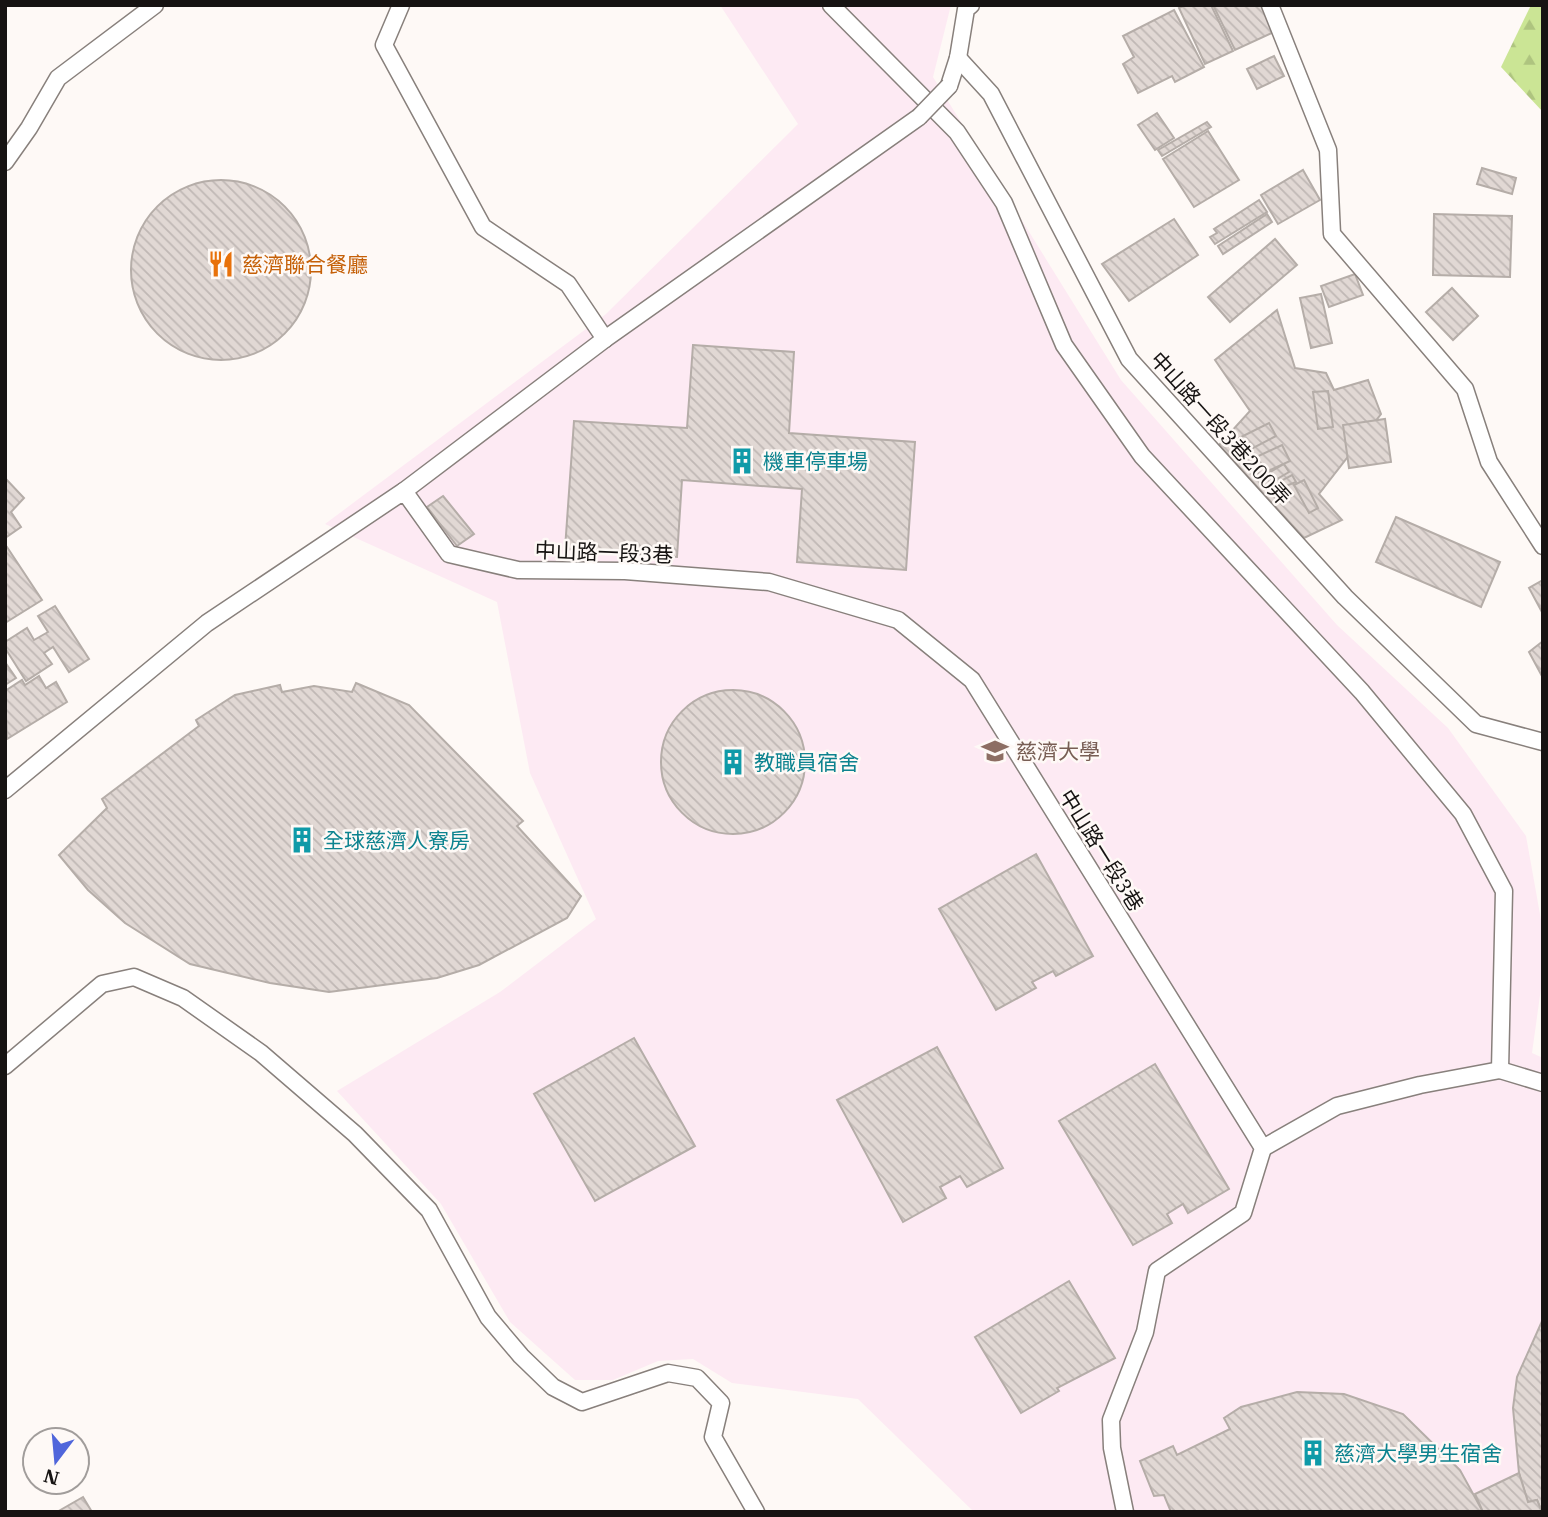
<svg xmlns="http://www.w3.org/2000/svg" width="1548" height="1517" viewBox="0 0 1548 1517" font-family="'IBM Plex Serif','Noto Sans TC',serif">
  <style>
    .education { fill: #fdeaf3 }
    .forest { fill: url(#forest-firs) }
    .building { fill: url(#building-back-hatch); stroke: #b5ada8; stroke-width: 2 }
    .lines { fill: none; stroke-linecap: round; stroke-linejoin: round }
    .service-casing { stroke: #88807c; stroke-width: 19 }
    .service { stroke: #fff; stroke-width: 16 }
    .service-bridge-casing { stroke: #88807c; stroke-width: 19; stroke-linecap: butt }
    .service-bridge { stroke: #fff; stroke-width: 16 }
    .labels { text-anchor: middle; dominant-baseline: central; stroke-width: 5; stroke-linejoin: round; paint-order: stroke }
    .food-label { font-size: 21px; fill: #c56008; stroke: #fef9f6; text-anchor: start }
    .street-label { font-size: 21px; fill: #161312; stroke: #fef9f6 }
    .culture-label { font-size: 21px; fill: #0d838f; stroke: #fef9f6; text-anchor: start }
    .education-label { font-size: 21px; fill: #785e54; stroke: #fef9f6; text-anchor: start }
  </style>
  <defs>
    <pattern id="forest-firs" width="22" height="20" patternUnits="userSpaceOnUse" patternTransform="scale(1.75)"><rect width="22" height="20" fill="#cbe595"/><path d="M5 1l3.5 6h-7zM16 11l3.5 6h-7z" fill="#aec47f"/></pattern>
    <pattern id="building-back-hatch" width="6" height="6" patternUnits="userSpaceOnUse" patternTransform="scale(1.75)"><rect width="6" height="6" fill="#e1d8d4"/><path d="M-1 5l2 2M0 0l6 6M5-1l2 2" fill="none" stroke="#c0b8b5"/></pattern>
  </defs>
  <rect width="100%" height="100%" fill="#fef9f6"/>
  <polygon class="education" points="720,5 951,5 933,77 1121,380 1337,625 1448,728 1526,836 1543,931 1543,974 1532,1053 1543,1058 1543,1512 974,1512 858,1399 732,1383 693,1359 658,1361 613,1380 575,1380 510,1322 441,1204 337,1091 500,992 596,919 530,773 497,602 325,524 606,314 798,124"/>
  <polygon class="forest" points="1531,5 1543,5 1543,112 1501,67"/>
  <g class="building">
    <polygon points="1185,5 1211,5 1233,51 1205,64 1179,8"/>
    <polygon points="1213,5 1261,5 1274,32 1235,50"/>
    <polygon points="1174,10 1204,67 1175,82 1172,76 1138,93 1123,64 1134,57 1123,36"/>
    <polygon points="1274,56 1284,76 1257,89 1247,69"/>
    <polygon points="1157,113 1174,138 1155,150 1138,125"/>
    <polygon points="1207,122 1211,127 1162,156 1158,150"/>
    <polygon points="1208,131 1239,180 1194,207 1163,159"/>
    <polygon points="1482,168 1516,178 1512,194 1477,184"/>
    <polygon points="1303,170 1320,200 1278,224 1261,195"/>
    <circle cx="221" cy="270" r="90"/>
    <polygon points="1259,200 1267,212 1215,244 1210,237 1217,233 1214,229"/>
    <polygon points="1267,214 1272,222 1223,254 1218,246"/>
    <polygon points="1434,214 1512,216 1510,277 1433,275"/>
    <polygon points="1174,219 1198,255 1129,301 1102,264"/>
    <polygon points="1275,239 1297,265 1230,322 1208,297"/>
    <polygon points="1355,274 1363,295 1329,307 1321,286"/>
    <polygon points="1452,288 1478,316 1453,340 1426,312"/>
    <polygon points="1321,294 1332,343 1311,348 1300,298"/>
    <polygon points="1277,310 1295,368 1326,373 1334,390 1368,380 1381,414 1319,494 1342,520 1304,538 1219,445 1250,411 1215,360"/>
    <polygon points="693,345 794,352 789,433 915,442 906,570 797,562 802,489 682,480 677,557 565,549 574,421 687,428"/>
    <polygon points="1328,391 1333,427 1318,429 1313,392"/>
    <polygon points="1385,419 1391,462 1349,468 1343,425"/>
    <polygon points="1269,423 1276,436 1236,457 1229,443"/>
    <polygon points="1282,445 1290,461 1259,475 1252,459"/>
    <polygon points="1284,464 1289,472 1265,486 1260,478"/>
    <polygon points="1292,475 1296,482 1268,493 1266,489"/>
    <polygon points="5,478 24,498 11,512 21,527 5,538"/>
    <polygon points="1304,480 1318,508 1309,513 1294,485"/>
    <polygon points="443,496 474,534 457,546 427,507"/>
    <polygon points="1396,517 1500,562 1481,607 1376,562"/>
    <polygon points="7,547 42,600 5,623 5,548"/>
    <polygon points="1543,580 1543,614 1529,588"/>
    <polygon points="55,606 89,659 69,672 53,647 44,653 52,664 26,681 5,648 5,642 27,628 34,640 48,632 38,616"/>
    <polygon points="1543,641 1543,678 1529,652"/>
    <polygon points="5,662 16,678 5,685"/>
    <polygon points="39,676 46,688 56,682 67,702 7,739 5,691 22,680 25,685"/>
    <polygon points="356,683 409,705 523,821 517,826 581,896 567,918 479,965 437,978 329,992 270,983 190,964 125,923 88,890 59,855 107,808 102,799 199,726 196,720 235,695 280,685 282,692 314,686 352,692"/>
    <circle cx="733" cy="762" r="72"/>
    <polygon points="1036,854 1093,956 1056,976 1053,971 1032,982 1036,988 996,1010 939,909"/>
    <polygon points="634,1038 695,1146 595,1201 534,1094"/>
    <polygon points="937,1047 1003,1168 967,1187 960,1176 940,1187 946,1198 903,1222 837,1100"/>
    <polygon points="1155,1064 1229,1189 1188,1213 1183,1204 1167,1214 1172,1223 1133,1245 1059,1121"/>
    <polygon points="1069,1281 1115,1358 1057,1388 1059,1391 1021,1413 975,1337"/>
    <polygon points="1543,1319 1543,1512 1542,1512 1537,1500 1528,1502 1519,1473 1513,1408 1517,1377"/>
    <polygon points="1297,1392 1344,1394 1403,1414 1460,1470 1483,1512 1171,1512 1164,1495 1154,1496 1140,1461 1173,1446 1177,1455 1230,1429 1224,1418 1241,1407"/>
    <polygon points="1519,1473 1528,1502 1537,1500 1542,1512 1483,1512 1475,1494"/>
    <polygon points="83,1497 92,1512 57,1512"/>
  </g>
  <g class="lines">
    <g class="service-casing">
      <g id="service">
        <polyline points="401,5 384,45 483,227 568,284 605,339"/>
        <polyline points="831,5 957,132 1004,203 1064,345 1142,456 1362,692 1463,814 1504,891 1500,1070 1420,1085 1337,1106 1263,1148"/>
        <polyline points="1270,5 1328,150 1332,234 1465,389 1489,462 1543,546"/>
        <polyline points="958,58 991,94 1129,359 1345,597 1476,724 1543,742"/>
        <polyline points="949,86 958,58 966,9 971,5"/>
        <polyline points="5,162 29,128 58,78 155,5"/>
        <polyline points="404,491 605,339 919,117"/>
        <polyline points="5,790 207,623 404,491 449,554 518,570 625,571 769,582 898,620 972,680 1263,1148 1243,1213 1157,1271 1145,1332 1111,1420 1112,1448 1125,1512"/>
        <polyline points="5,1066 102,984 134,977 183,998 261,1053 355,1134 429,1210 488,1317 521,1356 553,1387 582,1402 668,1373 697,1378 721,1403 713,1437 756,1512"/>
        <polyline points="1500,1070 1543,1083"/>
      </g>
    </g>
    <use href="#service" class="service"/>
    <g class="service-bridge-casing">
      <polyline id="service-bridge" points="919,117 949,86"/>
    </g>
    <use href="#service-bridge" class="service-bridge"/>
  </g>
  <defs>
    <g id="restaurant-bare" transform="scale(2.1)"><path d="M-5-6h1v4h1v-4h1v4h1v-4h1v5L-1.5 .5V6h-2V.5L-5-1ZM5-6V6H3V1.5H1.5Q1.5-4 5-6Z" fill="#e8710a" stroke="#fef9f6" stroke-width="2.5" paint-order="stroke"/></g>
    <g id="building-bare" transform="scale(2.1)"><path d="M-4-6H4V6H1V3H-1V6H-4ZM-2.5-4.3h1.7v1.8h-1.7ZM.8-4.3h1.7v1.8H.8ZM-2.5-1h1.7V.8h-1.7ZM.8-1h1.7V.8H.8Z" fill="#0f9aa8" stroke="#fef9f6" stroke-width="2.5" paint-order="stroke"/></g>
    <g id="university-bare" transform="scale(2.1)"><path d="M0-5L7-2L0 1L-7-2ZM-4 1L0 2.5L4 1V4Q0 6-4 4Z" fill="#8d6e63" stroke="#fef9f6" stroke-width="2.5" paint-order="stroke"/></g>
  </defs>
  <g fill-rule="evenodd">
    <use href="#restaurant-bare" x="221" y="264"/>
    <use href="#building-bare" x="742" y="461"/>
    <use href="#university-bare" x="995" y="751"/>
    <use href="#building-bare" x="733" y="762"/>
    <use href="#building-bare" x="302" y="840"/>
    <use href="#building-bare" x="1313" y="1453"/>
  </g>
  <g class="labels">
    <g class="food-label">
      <text x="242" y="264">慈濟聯合餐廳</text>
    </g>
    <g class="street-label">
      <text transform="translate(1221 428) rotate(48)">中山路一段3巷200弄</text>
      <text transform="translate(604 552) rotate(2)">中山路一段3巷</text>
      <text transform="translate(1102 850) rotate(58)">中山路一段3巷</text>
    </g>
    <g class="culture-label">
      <text x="763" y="461">機車停車場</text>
      <text x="754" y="762">教職員宿舍</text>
      <text x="323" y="840">全球慈濟人寮房</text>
      <text x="1334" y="1453">慈濟大學男生宿舍</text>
    </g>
    <g class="education-label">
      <text x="1016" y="751">慈濟大學</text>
    </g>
  </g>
  <rect width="1548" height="1517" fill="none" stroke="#161312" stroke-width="14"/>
  <g transform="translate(56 1461) rotate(196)"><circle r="33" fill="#fef9f6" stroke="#a19d9b" stroke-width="2"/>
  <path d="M0-5L12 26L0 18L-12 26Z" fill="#5066db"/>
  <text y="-10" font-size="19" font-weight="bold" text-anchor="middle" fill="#161312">N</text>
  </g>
</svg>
